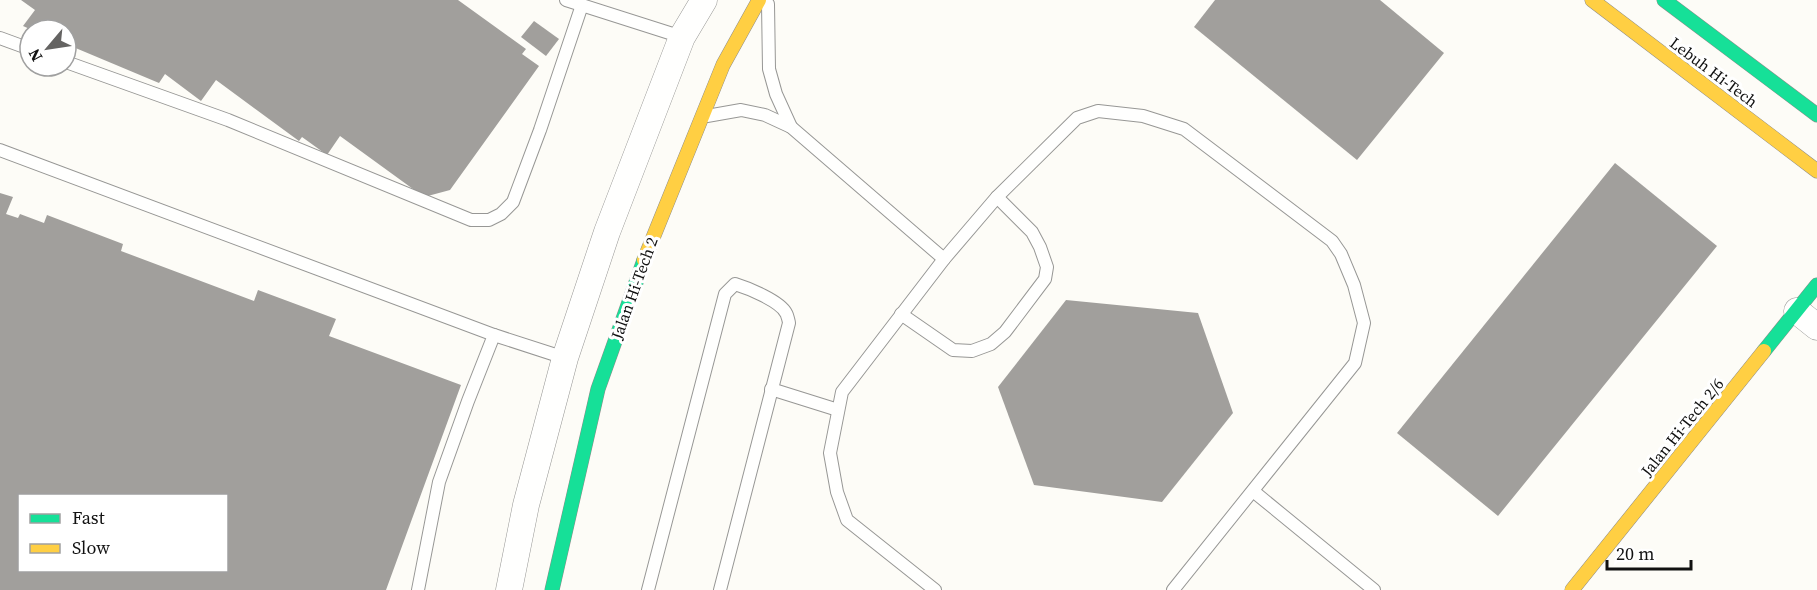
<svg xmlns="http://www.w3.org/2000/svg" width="1817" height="590" viewBox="0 0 1817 590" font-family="'Source Serif 4',serif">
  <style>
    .building { fill: #a19f9c; fill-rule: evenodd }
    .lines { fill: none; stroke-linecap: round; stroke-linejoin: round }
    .lane-casing { stroke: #979795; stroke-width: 14 }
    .street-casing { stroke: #979795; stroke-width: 27 }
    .fast-casing { stroke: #8e8d8b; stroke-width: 15 }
    .slow-casing { stroke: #8e8d8b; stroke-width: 15 }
    .lane { stroke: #fffffe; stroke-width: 12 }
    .street { stroke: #fffffe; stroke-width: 26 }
    .fast { stroke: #16e098; stroke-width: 14 }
    .slow { stroke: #ffcf43; stroke-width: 14 }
    .labels { text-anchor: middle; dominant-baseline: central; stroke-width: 6; stroke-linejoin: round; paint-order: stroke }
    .street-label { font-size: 16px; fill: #111; stroke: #fff }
  </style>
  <rect width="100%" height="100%" fill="#fdfcf7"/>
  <g class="building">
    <polygon points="21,0 458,0 526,49 522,54 539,66 450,190 424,197 340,136 327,155 302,137 299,141 216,80 201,101 165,74 159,83 66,44 66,30 32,30 23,26 35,10"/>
    <polygon points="1215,0 1380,0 1444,53 1357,160 1194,27"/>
    <polygon points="534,21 559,39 546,56 521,37"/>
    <polygon points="1615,163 1717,246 1498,516 1397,433"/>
    <path d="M0 193 13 197 6 214 18 218 20 214 44 223 47 215 123 244 121 251 254 301 258 290 336 319 329 336 461 385 386 590H0ZM20 496H226V570H20Z"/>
    <polygon points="1066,300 1198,313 1233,413 1162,502 1034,485 998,387"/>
  </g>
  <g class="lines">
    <g class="lane-casing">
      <g id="lane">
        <polyline points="566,0 682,37"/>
        <polyline points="768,4 769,69 776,94 791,127"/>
        <polyline points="0,38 30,49"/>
        <polyline points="66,62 228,120 471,220 489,220 501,214 513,202 540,130 582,5"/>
        <polyline points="707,116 741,110 765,115 791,127 944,259"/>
        <polyline points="0,150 494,335 565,358"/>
        <polyline points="901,314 953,350 972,351 991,344 1005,332 1045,279 1047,267 1040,247 1032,232 997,197"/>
        <polyline points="771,389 838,410"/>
        <polyline points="1253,491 1374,590"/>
        <polyline points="418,590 439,482 468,401 494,335"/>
        <path d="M648 590 725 294 735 284C748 288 780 301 786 313 787 314 789 322 789 323L720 590"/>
        <polyline points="935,590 847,520 837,492 830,453 842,392 944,259 997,197 1077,118 1098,111 1143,116 1184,129 1332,241 1341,254 1354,285 1364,323 1355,363 1173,590"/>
      </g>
    </g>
    <g class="street-casing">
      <g id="street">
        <polyline points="1797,311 1817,327"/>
        <polyline points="509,590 526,505 565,358 607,232 682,37 704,0"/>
      </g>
    </g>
    <g class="fast-casing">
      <g id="fast">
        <polyline points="1664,0 1817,115"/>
        <polyline points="1764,351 1817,285"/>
        <polyline points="552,590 598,389 644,260"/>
      </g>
    </g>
    <g class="slow-casing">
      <g id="slow">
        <polyline points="1592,0 1817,171"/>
        <polyline points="644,260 723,65 759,0"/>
        <polyline points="1572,590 1764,351"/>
      </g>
    </g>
    <use href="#lane" class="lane"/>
    <use href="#street" class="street"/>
    <use href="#fast" class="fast"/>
    <use href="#slow" class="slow"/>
  </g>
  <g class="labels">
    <g class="street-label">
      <text transform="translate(1714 72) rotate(37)">Lebuh Hi-Tech</text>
      <text transform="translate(634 288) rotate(-70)">Jalan Hi-Tech 2</text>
      <text transform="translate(1682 427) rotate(-51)">Jalan Hi-Tech 2/6</text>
    </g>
  </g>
  <rect x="18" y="494" width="210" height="78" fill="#ffffff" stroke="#a0a0a0" stroke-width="1.5"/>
  <rect x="30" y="514" width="30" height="9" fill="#16e098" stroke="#a0a0a0" stroke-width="1.5"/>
  <text x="72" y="524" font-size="18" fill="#111111">Fast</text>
  <rect x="30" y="544" width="30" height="9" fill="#ffcf43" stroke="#a0a0a0" stroke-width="1.5"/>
  <text x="72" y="554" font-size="18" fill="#111111">Slow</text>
  <g transform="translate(48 48) rotate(241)"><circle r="28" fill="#ffffff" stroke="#a0a0a0" stroke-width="1.5"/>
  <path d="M0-4.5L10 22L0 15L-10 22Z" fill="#646362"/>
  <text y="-9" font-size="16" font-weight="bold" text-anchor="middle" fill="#111111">N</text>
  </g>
  <path d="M1607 560v9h84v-9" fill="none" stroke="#111111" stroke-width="3"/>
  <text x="1616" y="560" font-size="18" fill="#111111" stroke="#ffffff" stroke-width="4.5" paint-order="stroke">20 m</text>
</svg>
